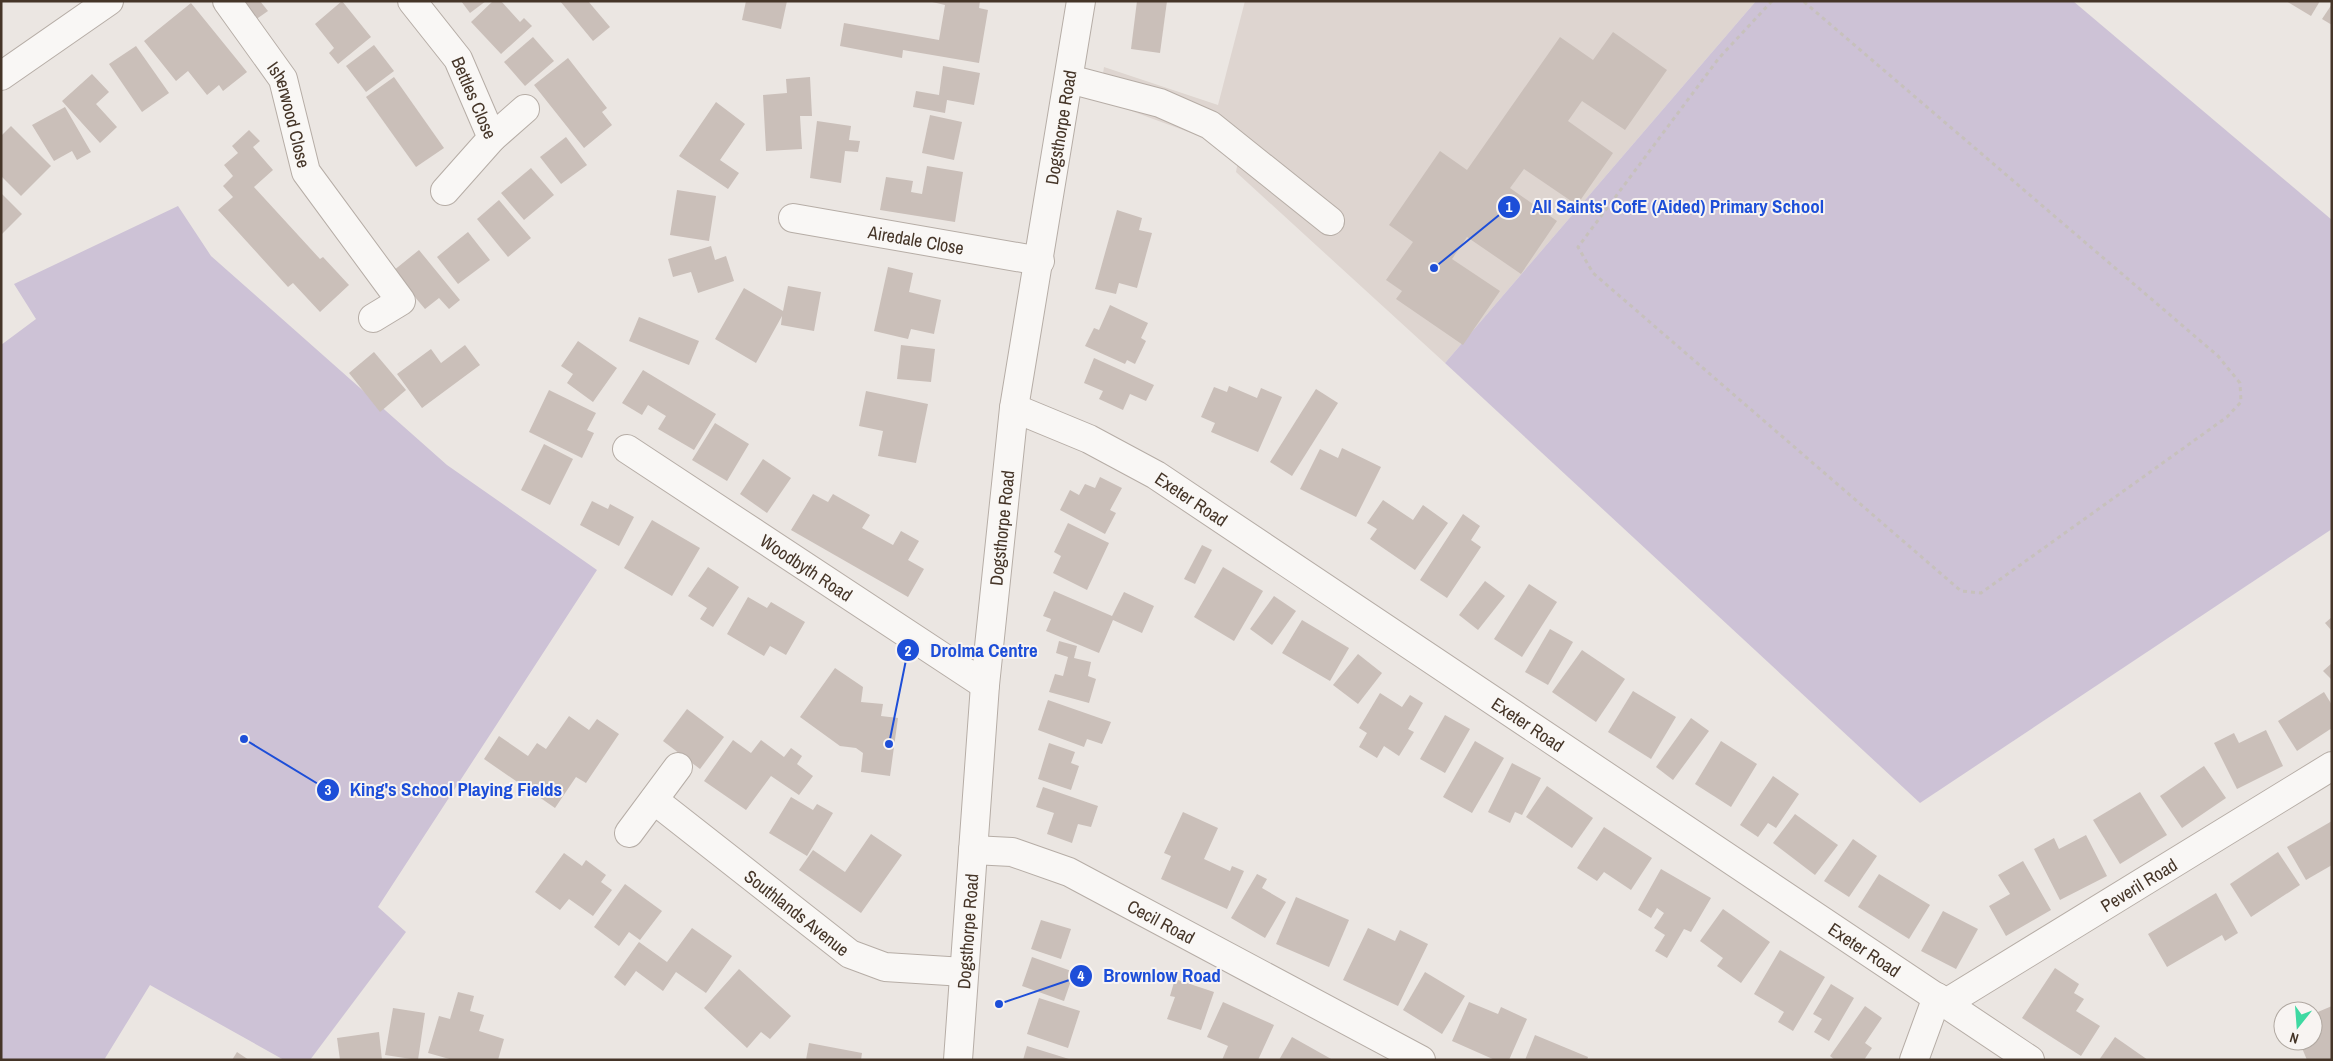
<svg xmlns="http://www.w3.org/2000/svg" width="2333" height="1061" viewBox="0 0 2333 1061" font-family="'Archivo Narrow',sans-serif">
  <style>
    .built { fill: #ded5d0 }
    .green { fill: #cdc2d6 }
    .building { fill: #cabfb9 }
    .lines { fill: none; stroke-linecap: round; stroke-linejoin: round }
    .minor-casing { stroke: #b6ada6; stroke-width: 30 }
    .path { stroke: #c7c1bc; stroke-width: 3; stroke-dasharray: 4 4; stroke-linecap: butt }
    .minor { stroke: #f9f7f5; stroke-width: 28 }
    .labels { text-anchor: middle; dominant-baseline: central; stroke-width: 4; stroke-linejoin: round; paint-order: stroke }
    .street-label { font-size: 18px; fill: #453528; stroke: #f8f4f2 }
    .leader { fill: none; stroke: #1d4ed8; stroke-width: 2 }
    .callout-dot { fill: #1d4ed8; stroke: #f8f4f2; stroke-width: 2 }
    .mark-label { font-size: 15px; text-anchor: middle; font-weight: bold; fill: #fff }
    .callout-label { font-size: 19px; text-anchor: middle; font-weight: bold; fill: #1d4ed8; stroke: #f8f4f2; stroke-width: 4; stroke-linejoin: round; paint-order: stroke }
  </style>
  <rect width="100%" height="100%" fill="#ebe6e2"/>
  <polygon class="built" points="1245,1 1756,1 1445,363 1236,172 1240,151 1099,99 1104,67 1218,105"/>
  <g class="green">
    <polygon points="1756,1 2073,1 2332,220 2332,529 1920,803 1445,363"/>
    <polygon points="178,206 211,256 447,465 597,570 378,907 406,932 310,1060 284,1060 150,985 104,1060 1,1060 1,345 36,319 14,284"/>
  </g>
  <g class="building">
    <polygon points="236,1 260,1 268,11 252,22"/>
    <polygon points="342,1 371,37 338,64 329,53 334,48 315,24"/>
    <polygon points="461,1 486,1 470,13"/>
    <polygon points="493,1 501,1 520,22 524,18 532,26 501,54 471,22"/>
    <polygon points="560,1 588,1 610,27 593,41"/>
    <polygon points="746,1 787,1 781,29 742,20"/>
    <polygon points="928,1 980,1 979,8 988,10 979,63 903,50 902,58 840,46 844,23 939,40 945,5"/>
    <polygon points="1137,1 1167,1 1160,53 1131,49"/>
    <polygon points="2286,1 2320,1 2311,16"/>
    <polygon points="191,3 247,72 223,91 219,85 207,95 188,71 176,81 144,41"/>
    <polygon points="2332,4 2332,25 2322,19"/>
    <polygon points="1613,32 1667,70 1625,130 1582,101 1568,121 1613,153 1577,205 1524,169 1510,188 1557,221 1521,274 1467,237 1452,259 1500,291 1463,345 1396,299 1402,291 1386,280 1413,242 1389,225 1440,151 1467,170 1560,37 1593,60"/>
    <polygon points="533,37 554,61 525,86 504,62"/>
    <polygon points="374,45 394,71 366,92 346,66"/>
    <polygon points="136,46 169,93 142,112 109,64"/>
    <polygon points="568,58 607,108 602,112 612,125 584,148 534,85"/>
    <polygon points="943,66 980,73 974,105 947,100 945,113 913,107 916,91 939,95"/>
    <polygon points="92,74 109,92 96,104 117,127 100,143 62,101"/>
    <polygon points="394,77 444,148 416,167 366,97"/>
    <polygon points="810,77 812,116 800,116 802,149 766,151 763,95 787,93 786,79"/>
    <polygon points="716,102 745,124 720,160 739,173 728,189 679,156"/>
    <polygon points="65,107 91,152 77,160 72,151 54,161 32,125"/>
    <polygon points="930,115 962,122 954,160 922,153"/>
    <polygon points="817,121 851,126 849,140 860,141 858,152 845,151 841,183 810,178"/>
    <polygon points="11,126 51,166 21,196 1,176 1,136"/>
    <polygon points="249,130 260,141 253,147 273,170 254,187 320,259 323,257 349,285 320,312 293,283 288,287 218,210 233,197 223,186 233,176 224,165 238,153 232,146"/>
    <polygon points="566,137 587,165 561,184 540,157"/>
    <polygon points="927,166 963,172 955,222 880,210 886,177 913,181 911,192 922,194"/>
    <polygon points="531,168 554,195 524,220 501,193"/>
    <polygon points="677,190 716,196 709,241 670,235"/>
    <polygon points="1,193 22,214 1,235"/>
    <polygon points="499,200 531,238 508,257 477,219"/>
    <polygon points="1117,210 1142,218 1139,230 1152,233 1137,288 1119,283 1116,294 1095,289"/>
    <polygon points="468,232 490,260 458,284 437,257"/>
    <polygon points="711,246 715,260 726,256 734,281 698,293 691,272 673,277 668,259"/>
    <polygon points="419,250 460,300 449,309 439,298 425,309 393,271"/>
    <polygon points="888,267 913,273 909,292 941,300 934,334 911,329 908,339 874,331"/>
    <polygon points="788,286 821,292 814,331 781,325 782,316 756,363 715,339 744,288 783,311"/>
    <polygon points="1110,305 1148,323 1141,338 1146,341 1135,364 1127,360 1125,364 1085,346 1094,328 1099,330"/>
    <polygon points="639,317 699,341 689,365 629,341"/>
    <polygon points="578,341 617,368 593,402 567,383 573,374 561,366"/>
    <polygon points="465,345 480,365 422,408 397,374 431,349 441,363"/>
    <polygon points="901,345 935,349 931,382 897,379"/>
    <polygon points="374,352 406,390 380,412 349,373"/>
    <polygon points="1094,358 1154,385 1146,401 1130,394 1123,410 1099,399 1103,391 1084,383"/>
    <polygon points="643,370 716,414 694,450 658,429 666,416 648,405 642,415 622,403"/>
    <polygon points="1229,386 1257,398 1261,388 1282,397 1258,452 1211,432 1215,423 1201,417 1214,387 1227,392"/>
    <polygon points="1316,389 1338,403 1292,476 1270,462"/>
    <polygon points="549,390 596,413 587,430 594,433 582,458 529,432"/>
    <polygon points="866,391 928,404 916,463 878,456 883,431 859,426"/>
    <polygon points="715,423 749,444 727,481 692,460"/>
    <polygon points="544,444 573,459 550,505 521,490"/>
    <polygon points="1342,448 1381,467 1356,517 1300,489 1320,449 1338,458"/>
    <polygon points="763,459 791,478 767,513 740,494"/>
    <polygon points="1100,477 1122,488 1110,510 1116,513 1105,534 1060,510 1070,490 1079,495 1085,484 1095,488"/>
    <polygon points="813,494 828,502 833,494 870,515 862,528 893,545 901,531 919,541 908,560 924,569 908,597 791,530"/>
    <polygon points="1383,500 1413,520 1423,505 1448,523 1415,570 1370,539 1377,529 1367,523"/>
    <polygon points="592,501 608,509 610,504 634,517 619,546 580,525"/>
    <polygon points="1463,514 1480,526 1471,540 1481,547 1447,598 1420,580"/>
    <polygon points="652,520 700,548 672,596 624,568"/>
    <polygon points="1068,523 1109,543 1087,590 1053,573 1061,556 1054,552"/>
    <polygon points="1202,545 1212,550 1195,584 1184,579"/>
    <polygon points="708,567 739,587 713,627 700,619 707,608 688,596"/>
    <polygon points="1223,567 1263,591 1234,641 1194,617"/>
    <polygon points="1485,581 1505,596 1478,630 1459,615"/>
    <polygon points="1529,584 1557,602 1522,657 1494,639"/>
    <polygon points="1054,591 1112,616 1124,592 1154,606 1142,633 1113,620 1099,653 1046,631 1051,619 1043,616"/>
    <polygon points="1274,596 1296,611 1272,645 1250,629"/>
    <polygon points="748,597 767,608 771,602 805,622 786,655 770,646 764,656 727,634"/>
    <polygon points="2332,617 2332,631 2325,623"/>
    <polygon points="1302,620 1349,648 1330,681 1282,653"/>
    <polygon points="1550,629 1573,642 1548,685 1525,672"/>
    <polygon points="1059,641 1077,646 1074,658 1091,662 1088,676 1096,679 1089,703 1049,692 1055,674 1063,676 1068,657 1056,653"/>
    <polygon points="1582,650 1625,679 1596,722 1552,692"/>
    <polygon points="1358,654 1382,673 1358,704 1333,685"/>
    <polygon points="2332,663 2332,680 2323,671"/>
    <polygon points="835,668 863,687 861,702 883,704 881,716 898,718 890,776 861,772 863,753 856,748 840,746 800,717"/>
    <polygon points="1633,691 1676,717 1651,759 1608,732"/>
    <polygon points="2324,692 2332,705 2332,728 2297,751 2278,721"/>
    <polygon points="1380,693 1402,707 1410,695 1423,703 1408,729 1414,732 1399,756 1384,746 1377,758 1359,747 1367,733 1359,728"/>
    <polygon points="1048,700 1111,722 1102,744 1087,739 1084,747 1038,730"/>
    <polygon points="687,709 724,737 700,769 663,741"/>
    <polygon points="1445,715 1470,729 1445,773 1420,759"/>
    <polygon points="569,716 589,730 597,719 619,734 586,783 576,777 555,808 484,759 499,736 528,756 537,743 546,749"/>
    <polygon points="1691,718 1709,731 1673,780 1656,767"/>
    <polygon points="2266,730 2283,766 2237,789 2214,743 2234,733 2239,743"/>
    <polygon points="733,740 751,753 761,740 784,757 791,748 802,756 797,764 813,776 799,795 771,776 746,810 704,781"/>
    <polygon points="1475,741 1504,758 1472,813 1443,797"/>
    <polygon points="1721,741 1757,764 1731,807 1695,784"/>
    <polygon points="1049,743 1075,752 1071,763 1079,766 1071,790 1038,779"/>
    <polygon points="1512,763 1541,778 1522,815 1515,812 1510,823 1488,812"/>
    <polygon points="2204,766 2226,798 2182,828 2160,796"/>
    <polygon points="1773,776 1799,794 1776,828 1768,823 1758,837 1740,825"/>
    <polygon points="1547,786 1593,818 1572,848 1526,817"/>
    <polygon points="1043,787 1098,806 1091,827 1078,824 1072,843 1047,834 1054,813 1036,807"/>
    <polygon points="2140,792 2167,835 2120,864 2093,820"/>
    <polygon points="791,797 813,810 817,804 833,813 807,856 769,833"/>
    <polygon points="1183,812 1218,828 1204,859 1230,871 1232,866 1244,871 1227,909 1161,879 1171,856 1164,853"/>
    <polygon points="1795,814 1838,845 1815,875 1773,843"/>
    <polygon points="2332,821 2332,865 2306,880 2287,847"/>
    <polygon points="1604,827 1652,858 1631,890 1604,872 1597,881 1577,868"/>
    <polygon points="871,834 902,855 861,913 799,870 813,850 845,872"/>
    <polygon points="2086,835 2107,876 2060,900 2034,849 2054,838 2059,849"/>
    <polygon points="1853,839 1877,856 1849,897 1824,881"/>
    <polygon points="2278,852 2300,885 2251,917 2230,884"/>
    <polygon points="564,853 582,866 586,860 606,875 601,882 612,890 593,916 569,899 560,910 535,892"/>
    <polygon points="2023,861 2051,910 2006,936 1989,906 2010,894 1998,875"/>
    <polygon points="1661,869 1711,898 1691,932 1684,929 1667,958 1655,951 1665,935 1654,928 1664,913 1657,908 1651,918 1638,910"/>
    <polygon points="1257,874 1267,879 1262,888 1286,902 1265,938 1231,918"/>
    <polygon points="1879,874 1930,905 1909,939 1858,907"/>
    <polygon points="625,884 662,911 640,940 629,932 619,946 594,927"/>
    <polygon points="2216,893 2238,933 2225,941 2222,935 2167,967 2148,934"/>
    <polygon points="1296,897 1349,920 1329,967 1276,944"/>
    <polygon points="1723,909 1770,942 1741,983 1717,966 1723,958 1700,941"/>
    <polygon points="1943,911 1978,929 1956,969 1921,951"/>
    <polygon points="1041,920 1071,929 1061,959 1031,949"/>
    <polygon points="692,928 732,956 706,993 676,972 663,991 636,971 625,986 614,977 639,942 667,962"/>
    <polygon points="1368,928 1395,941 1400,930 1428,944 1398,1006 1343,980"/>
    <polygon points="1780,950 1825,977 1793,1031 1778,1022 1784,1012 1754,994"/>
    <polygon points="1032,957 1074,972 1064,1001 1022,986"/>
    <polygon points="2055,968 2079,984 2074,993 2084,999 2076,1011 2100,1026 2081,1056 2022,1018"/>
    <polygon points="739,969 791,1016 770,1039 761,1032 747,1048 704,1008"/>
    <polygon points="1425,972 1465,996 1442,1034 1403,1010"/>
    <polygon points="1175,979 1214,992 1201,1030 1167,1019 1175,997 1170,996"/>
    <polygon points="1831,984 1854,998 1829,1041 1814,1032 1822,1019 1813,1014"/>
    <polygon points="458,992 474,996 470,1011 484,1015 479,1031 504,1039 498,1060 453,1060 428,1053 439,1016 450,1019"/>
    <polygon points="1039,998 1080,1011 1068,1048 1027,1034"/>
    <polygon points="1223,1002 1274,1025 1258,1060 1222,1060 1228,1046 1207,1037"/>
    <polygon points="1469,1002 1498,1014 1501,1007 1527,1019 1509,1060 1495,1060 1452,1041"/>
    <polygon points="1865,1006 1882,1018 1865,1043 1872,1048 1864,1060 1835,1060 1830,1056"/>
    <polygon points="2332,1006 2332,1060 2307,1060 2299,1041 2313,1041 2313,1014"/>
    <polygon points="393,1008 425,1013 418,1060 385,1055"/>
    <polygon points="379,1032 382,1060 340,1060 337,1038"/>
    <polygon points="1535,1035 1588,1057 1587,1060 1525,1060"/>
    <polygon points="1292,1037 1333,1060 1279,1060"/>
    <polygon points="2115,1037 2148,1060 2099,1060"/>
    <polygon points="809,1043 862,1053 861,1060 806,1060"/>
    <polygon points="1027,1046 1069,1059 1069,1060 1023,1060"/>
    <polygon points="237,1052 249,1060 232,1060"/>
  </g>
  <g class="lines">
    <g class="minor-casing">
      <g id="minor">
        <path id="s1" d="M227 1 283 79 306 172 401 301 373 318"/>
        <path id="s2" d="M412 1 458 59 492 138 445 191"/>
        <polyline points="1,76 109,1"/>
        <polyline points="1069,79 1160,103 1210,125 1330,221"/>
        <polyline points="492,138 525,109"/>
        <path id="s3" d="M793 218 1040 261"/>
        <path id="s4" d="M1014 408 1089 439 1156 475 2030 1060"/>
        <path id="s5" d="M627 449 985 685"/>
        <path id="s6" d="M654 800 850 954 885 967 964 972"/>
        <polyline points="629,833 678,767"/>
        <path id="s7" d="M973 850 1012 852 1069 872 1421 1060"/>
        <path id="s8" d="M1946 1003 2332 766"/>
        <path id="s9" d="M958 1060 985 685 1014 408 1081 1"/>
        <polyline points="1914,1060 1937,997"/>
      </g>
    </g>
    <polyline class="path" points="1772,1 1719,58 1578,247 1593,273 1961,591 1981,593 2227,417 2241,402 2240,383 2218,356 1803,1"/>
    <use href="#minor" class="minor"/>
  </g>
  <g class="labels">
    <g class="street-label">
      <text stroke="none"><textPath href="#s2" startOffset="116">Bettles Close</textPath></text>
      <text stroke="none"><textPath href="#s1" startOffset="132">Isherwood Close</textPath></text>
      <text stroke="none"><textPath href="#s9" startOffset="939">Dogsthorpe Road</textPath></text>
      <text stroke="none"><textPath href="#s3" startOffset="125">Airedale Close</textPath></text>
      <text stroke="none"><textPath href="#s4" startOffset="200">Exeter Road</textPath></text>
      <text stroke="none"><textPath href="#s9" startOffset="534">Dogsthorpe Road</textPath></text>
      <text stroke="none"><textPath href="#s5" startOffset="215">Woodbyth Road</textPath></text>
      <text stroke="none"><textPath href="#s4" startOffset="605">Exeter Road</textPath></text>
      <text stroke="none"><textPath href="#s8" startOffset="226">Peveril Road</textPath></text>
      <text stroke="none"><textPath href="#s6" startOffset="182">Southlands Avenue</textPath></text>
      <text stroke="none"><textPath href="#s7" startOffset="204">Cecil Road</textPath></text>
      <text stroke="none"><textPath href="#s9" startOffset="129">Dogsthorpe Road</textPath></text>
      <text stroke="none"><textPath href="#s4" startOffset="1010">Exeter Road</textPath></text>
    </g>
  </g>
  <path class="leader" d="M1434 268L1509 207M889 744L908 650M244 739L328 790M999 1004L1081 976"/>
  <g class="callout-dot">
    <circle cx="1434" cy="268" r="5"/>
    <circle cx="889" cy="744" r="5"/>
    <circle cx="244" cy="739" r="5"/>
    <circle cx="999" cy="1004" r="5"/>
    <circle cx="1509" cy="207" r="12"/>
    <circle cx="908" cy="650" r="12"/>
    <circle cx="328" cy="790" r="12"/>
    <circle cx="1081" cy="976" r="12"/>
  </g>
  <g class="mark-label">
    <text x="1509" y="212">1</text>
    <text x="908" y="656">2</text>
    <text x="328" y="795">3</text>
    <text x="1081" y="981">4</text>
  </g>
  <g class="callout-label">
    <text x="1678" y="213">All Saints' CofE (Aided) Primary School</text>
    <text x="984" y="657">Drolma Centre</text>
    <text x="456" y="796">King's School Playing Fields</text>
    <text x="1162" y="982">Brownlow Road</text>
  </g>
  <rect width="2333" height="1061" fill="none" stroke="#453528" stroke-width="5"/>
  <g transform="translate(2298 1026) rotate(197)"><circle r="24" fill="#f8f4f2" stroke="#b0a8a1"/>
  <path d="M0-4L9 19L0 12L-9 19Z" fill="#3ed9a2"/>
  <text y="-8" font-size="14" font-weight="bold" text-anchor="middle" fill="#453528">N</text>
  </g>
</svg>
